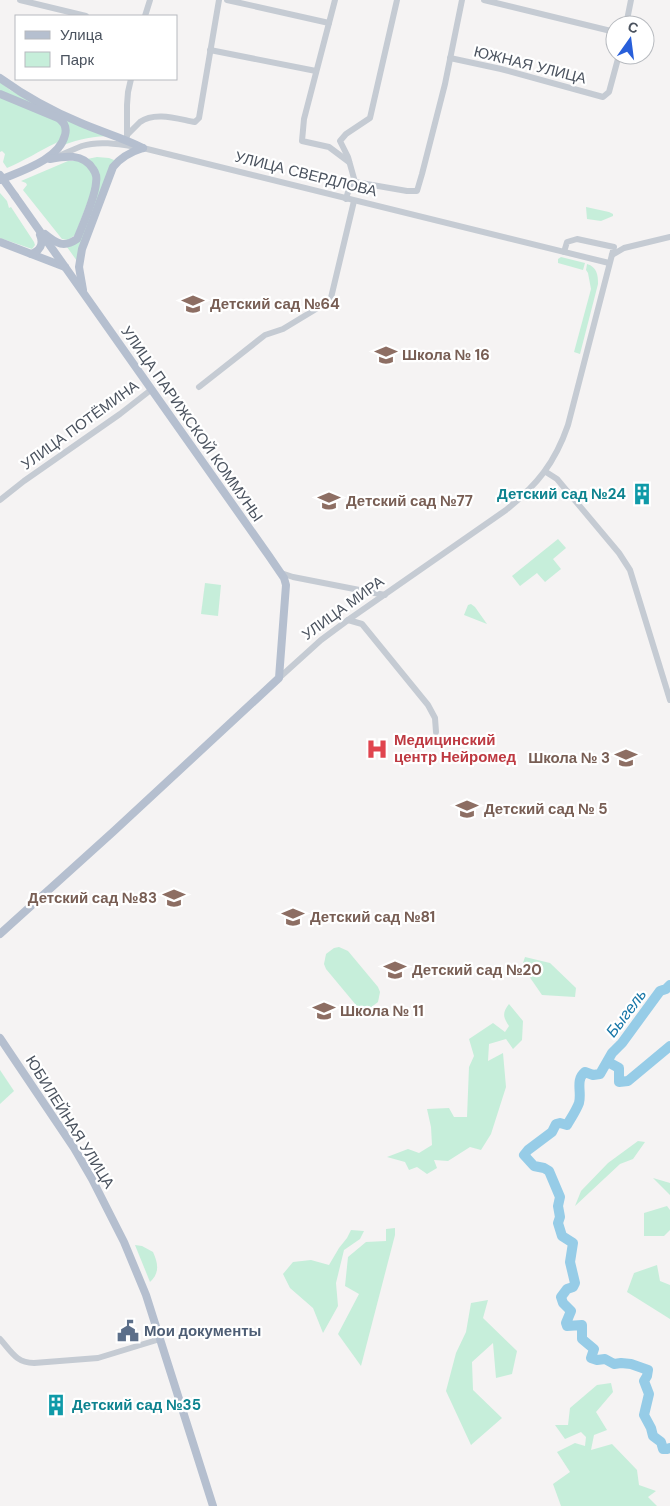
<svg xmlns="http://www.w3.org/2000/svg" width="670" height="1506" viewBox="0 0 670 1506" font-family="'DM Sans',sans-serif">
  <style>
    .green { fill: #c6eeda }
    .lines { fill: none; stroke-linecap: round; stroke-linejoin: round }
    .river { stroke: #96cce7; stroke-width: 10 }
    .minor { stroke: #c5cbd3; stroke-width: 6 }
    .major { stroke: #b5bfcf; stroke-width: 8 }
    .major-bridge { stroke: #b5bfcf; stroke-width: 8 }
    .labels { text-anchor: middle; dominant-baseline: central; stroke-width: 4.5; stroke-linejoin: round; paint-order: stroke }
    .street-label { font-size: 15px; fill: #4b535f; stroke: #fff }
    .education-label { font-size: 15px; font-weight: bold; fill: #785e54; stroke: #fff; text-anchor: start }
    .culture-label { font-size: 15px; font-weight: bold; fill: #0d838f; stroke: #fff; text-anchor: end }
    .health-label { font-size: 15px; font-weight: bold; fill: #be3a42; stroke: #fff; text-anchor: start }
    .service-label { font-size: 15px; font-weight: bold; fill: #4e5e75; stroke: #fff; text-anchor: start }
    .water-label { font-size: 16px; font-style: italic; fill: #1776a7; stroke: #fff }
  </style>
  <rect width="100%" height="100%" fill="#f5f3f3"/>
  <g class="green">
    <polygon points="0,82 10,90 49,111 0,92"/>
    <path d="M0 96 61 120 64 128 59 141 56 143C39 151 24 161 7 168L3 162 5 154 2 151 0 152Z"/>
    <path d="M65 119 112 136C94 136 80 139 63 145L69 128Z"/>
    <polygon points="97,157 109,158 114,160 79,248 77,261 67,247 74,244 98,190 87,159"/>
    <polygon points="68,161 82,161 87,164 93,176 93,188 75,235 68,240 62,239 23,190 27,185 26,183 21,181"/>
    <polygon points="0,193 7,201 9,208 11,207 34,242 35,245 32,249 0,238"/>
    <polygon points="586,207 609,212 613,214 613,216 601,221 587,219"/>
    <polygon points="561,257 585,263 583,270 558,263 558,259"/>
    <path d="M587 264C597 267 598 275 598 284L580 354 574 352 591 289 588 273 586 270Z"/>
    <polygon points="558,539 566,548 553,559 561,569 545,582 537,573 520,586 512,576"/>
    <polygon points="205,583 221,585 218,616 201,614"/>
    <polygon points="471,604 475,607 487,624 464,615 468,605"/>
    <polygon points="339,947 348,951 378,987 380,992 378,1002 370,1008 360,1008 356,1005 326,969 324,964 326,954 334,948"/>
    <polygon points="525,957 550,963 576,988 575,997 542,995 522,966"/>
    <path d="M509 1004 523 1021 522 1040 513 1049 506 1039 489 1044 488 1061 503 1053 506 1087 491 1134 481 1150 470 1147 448 1161 434 1160 437 1168 427 1174 417 1167 409 1170 405 1162 387 1157 408 1149 419 1153 432 1145 431 1127 427 1109 449 1108 454 1117H467L469 1067 474 1056 469 1039 493 1023 505 1032 509 1026C503 1017 502 1013 509 1004Z"/>
    <polygon points="0,1070 14,1091 0,1104"/>
    <polygon points="638,1141 645,1142 633,1159 620,1164 575,1206 581,1191 608,1163"/>
    <polygon points="653,1178 670,1183 670,1195"/>
    <polygon points="667,1206 670,1210 670,1230 664,1236 644,1236 644,1213"/>
    <polygon points="395,1228 395,1235 361,1366 338,1334 359,1294 345,1286 348,1257 366,1242 386,1241 386,1229"/>
    <polygon points="351,1230 364,1231 360,1239 344,1250 336,1283 338,1306 323,1333 313,1308 290,1288 283,1274 293,1262 311,1260 329,1265 339,1248 347,1238"/>
    <path d="M135 1245 142 1246 153 1252C158 1263 160 1273 150 1282Z"/>
    <polygon points="657,1265 660,1281 670,1285 670,1319 627,1292 634,1273"/>
    <polygon points="488,1300 483,1318 517,1351 512,1374 496,1378 493,1343 472,1362 473,1390 502,1418 471,1445 446,1391 456,1353 466,1332 471,1303"/>
    <polygon points="611,1383 613,1392 596,1412 607,1430 594,1435 591,1450 612,1444 637,1470 639,1485 656,1491 648,1497 657,1506 561,1506 553,1484 570,1472 557,1452 575,1443 585,1446 586,1437 581,1432 565,1439 555,1425 568,1425 570,1408 597,1385"/>
  </g>
  <g class="lines">
    <g class="river">
      <path d="M670 985 666 989 660 991 622 1043 612 1053 600 1074 593 1075 585 1072C575 1080 582 1092 579 1103 576 1111 571 1118 567 1125L560 1123 556 1124 552 1132 528 1150 524 1155 534 1166 544 1168 549 1171 560 1197 558 1206 560 1217 558 1223 562 1236 573 1243 570 1262 575 1283 573 1287 567 1289 561 1297 563 1303 571 1311 566 1323 567 1326 582 1325V1339L594 1349 591 1358 597 1360 605 1359 614 1364 621 1363 631 1364 648 1370 647 1376 644 1381 649 1394 644 1415 651 1428 653 1436 661 1442 663 1449H667L670 1448"/>
      <polyline points="608,1062 619,1068 619,1082 628,1081 670,1046"/>
    </g>
    <g class="minor">
      <polyline points="20,0 86,16"/>
      <polyline points="227,0 329,23"/>
      <polyline points="335,0 304,119 302,141 329,147 349,162"/>
      <polyline points="484,0 615,32"/>
      <polyline points="145,16 150,0"/>
      <polyline points="626,25 631,0"/>
      <polyline points="210,50 316,71"/>
      <polyline points="450,58 501,69 603,97 609,92 619,55"/>
      <path d="M128 134C132 130 136 126 140 122 155 111 178 119 195 122L199 118 219 0"/>
      <polyline points="127,136 127,105 128,92 131,79"/>
      <path d="M59 156C66 153 74 149 82 146 101 140 123 145 143 148L609 263"/>
      <polyline points="355,182 348,157 340,141 346,134 370,118 397,0"/>
      <polyline points="346,199 350,185 355,182 407,191 417,191 422,174 445,84 462,0"/>
      <polyline points="612,255 624,248 670,237"/>
      <polyline points="199,387 265,335 283,329 321,306 330,302 354,201"/>
      <polyline points="546,472 557,479 619,553 630,570 670,700"/>
      <polyline points="0,500 24,481 120,414 152,389"/>
      <polyline points="281,573 293,577 385,595"/>
      <polyline points="348,620 362,624 428,705 435,718 436,732"/>
      <path d="M279 678 321 640 348 620 506 510C537 485 555 463 568 425L614 247 577 239 567 242 564 252"/>
      <path d="M0 1339C11 1351 16 1363 34 1363L98 1358 160 1339"/>
    </g>
    <g class="major">
      <path d="M0 78C25 96 52 111 81 123 102 132 123 138 143 148"/>
      <path d="M0 94 58 118C64 122 67 128 65 135 59 160 21 171 0 180"/>
      <path d="M45 234C57 244 64 248 77 239 83 224 95 198 96 183 97 178 96 173 93 169 83 153 65 156 50 159"/>
      <polyline points="0,242 65,267"/>
      <path d="M31 254C40 251 44 244 40 235"/>
      <path d="M83 290 79 267 82 249 113 167C121 157 130 152 143 148"/>
      <polyline points="0,934 114,831 279,678 286,585 284,578 269,556 15,196"/>
      <polyline points="0,1038 74,1148 92,1179 124,1242 146,1295 213,1506"/>
    </g>
    <polyline class="major-bridge" points="0,175 15,196"/>
  </g>
  <defs>
    <g id="school-bare" transform="scale(1.725)"><path d="M0-5L7-2L0 1L-7-2ZM-4 1L0 2.5L4 1V4Q0 6-4 4Z" fill="#8d6e63" stroke="#fff" stroke-width="2.5" paint-order="stroke"/></g>
    <g id="building-bare" transform="scale(1.725)"><path d="M-4-6H4V6H1V3H-1V6H-4ZM-2.5-4.3h1.7v1.8h-1.7ZM.8-4.3h1.7v1.8H.8ZM-2.5-1h1.7V.8h-1.7ZM.8-1h1.7V.8H.8Z" fill="#0f9aa8" stroke="#fff" stroke-width="2.5" paint-order="stroke"/></g>
    <g id="hospital-bare" transform="scale(1.725)"><path d="M-5-5h3v3.5h4V-5h3V5h-3V1.5h-4V5h-3Z" fill="#e0444e" stroke="#fff" stroke-width="2.5" paint-order="stroke"/></g>
    <g id="civic-bare" transform="scale(1.725)"><path d="M-.6-6.5H3V-4.5H.6V-3L4-1V1h2V6H-6V1h2V-1L-.6-3ZM-1.2 2.5V6h2.4V2.5Z" fill="#5c6f8a" stroke="#fff" stroke-width="2.5" paint-order="stroke"/></g>
  </defs>
  <g fill-rule="evenodd">
    <use href="#school-bare" x="193" y="304"/>
    <use href="#school-bare" x="386" y="355"/>
    <use href="#building-bare" x="642" y="494"/>
    <use href="#school-bare" x="329" y="501"/>
    <use href="#hospital-bare" x="377" y="749"/>
    <use href="#school-bare" x="626" y="758"/>
    <use href="#school-bare" x="467" y="809"/>
    <use href="#school-bare" x="174" y="898"/>
    <use href="#school-bare" x="293" y="917"/>
    <use href="#school-bare" x="395" y="970"/>
    <use href="#school-bare" x="324" y="1011"/>
    <use href="#civic-bare" x="128" y="1331"/>
    <use href="#building-bare" x="56" y="1405"/>
  </g>
  <g class="labels">
    <g class="street-label">
      <text transform="translate(530 65) rotate(14)">ЮЖНАЯ УЛИЦА</text>
      <text transform="translate(306 174) rotate(14)">УЛИЦА СВЕРДЛОВА</text>
      <text transform="translate(192 424) rotate(55)">УЛИЦА ПАРИЖСКОЙ КОММУНЫ</text>
      <text transform="translate(80 425) rotate(-36)">УЛИЦА ПОТЁМИНА</text>
      <text transform="translate(343 608) rotate(-36)">УЛИЦА МИРА</text>
      <text transform="translate(70 1122) rotate(58)">ЮБИЛЕЙНАЯ УЛИЦА</text>
    </g>
    <g class="education-label">
      <text x="210" y="304">Детский сад №64</text>
      <text x="402" y="355">Школа № 16</text>
      <text x="346" y="501">Детский сад №77</text>
      <text x="610" y="758" text-anchor="end">Школа № 3</text>
      <text x="484" y="809">Детский сад № 5</text>
      <text x="157" y="898" text-anchor="end">Детский сад №83</text>
      <text x="310" y="917">Детский сад №81</text>
      <text x="412" y="970">Детский сад №20</text>
      <text x="340" y="1011">Школа № 11</text>
    </g>
    <g class="culture-label">
      <text x="626" y="494">Детский сад №24</text>
      <text x="72" y="1405" text-anchor="start">Детский сад №35</text>
    </g>
    <g class="health-label">
      <text x="394" y="740">Медицинский<tspan x="394" dy="17">центр Нейромед</tspan></text>
    </g>
    <g class="service-label">
      <text x="144" y="1331">Мои документы</text>
    </g>
    <g class="water-label">
      <text transform="translate(626 1013) rotate(-53)">Быгель</text>
    </g>
  </g>
  <rect x="15" y="15" width="162" height="65" fill="#ffffff" stroke="#b7babf"/>
  <rect x="25" y="31" width="25" height="8" fill="#b5bfcf" stroke="#b7babf"/>
  <text x="60" y="40" font-size="15" fill="#4b535f">Улица</text>
  <rect x="25" y="52" width="25" height="15" fill="#c6eeda" stroke="#b7babf"/>
  <text x="60" y="65" font-size="15" fill="#4b535f">Парк</text>
  <g transform="translate(630 40) rotate(14)"><circle r="24" fill="#ffffff" stroke="#b7babf"/>
  <path d="M0-4L9 19L0 12L-9 19Z" fill="#285fda"/>
  <text y="-8" font-size="14" font-weight="bold" text-anchor="middle" fill="#4b535f">С</text>
  </g>
</svg>
